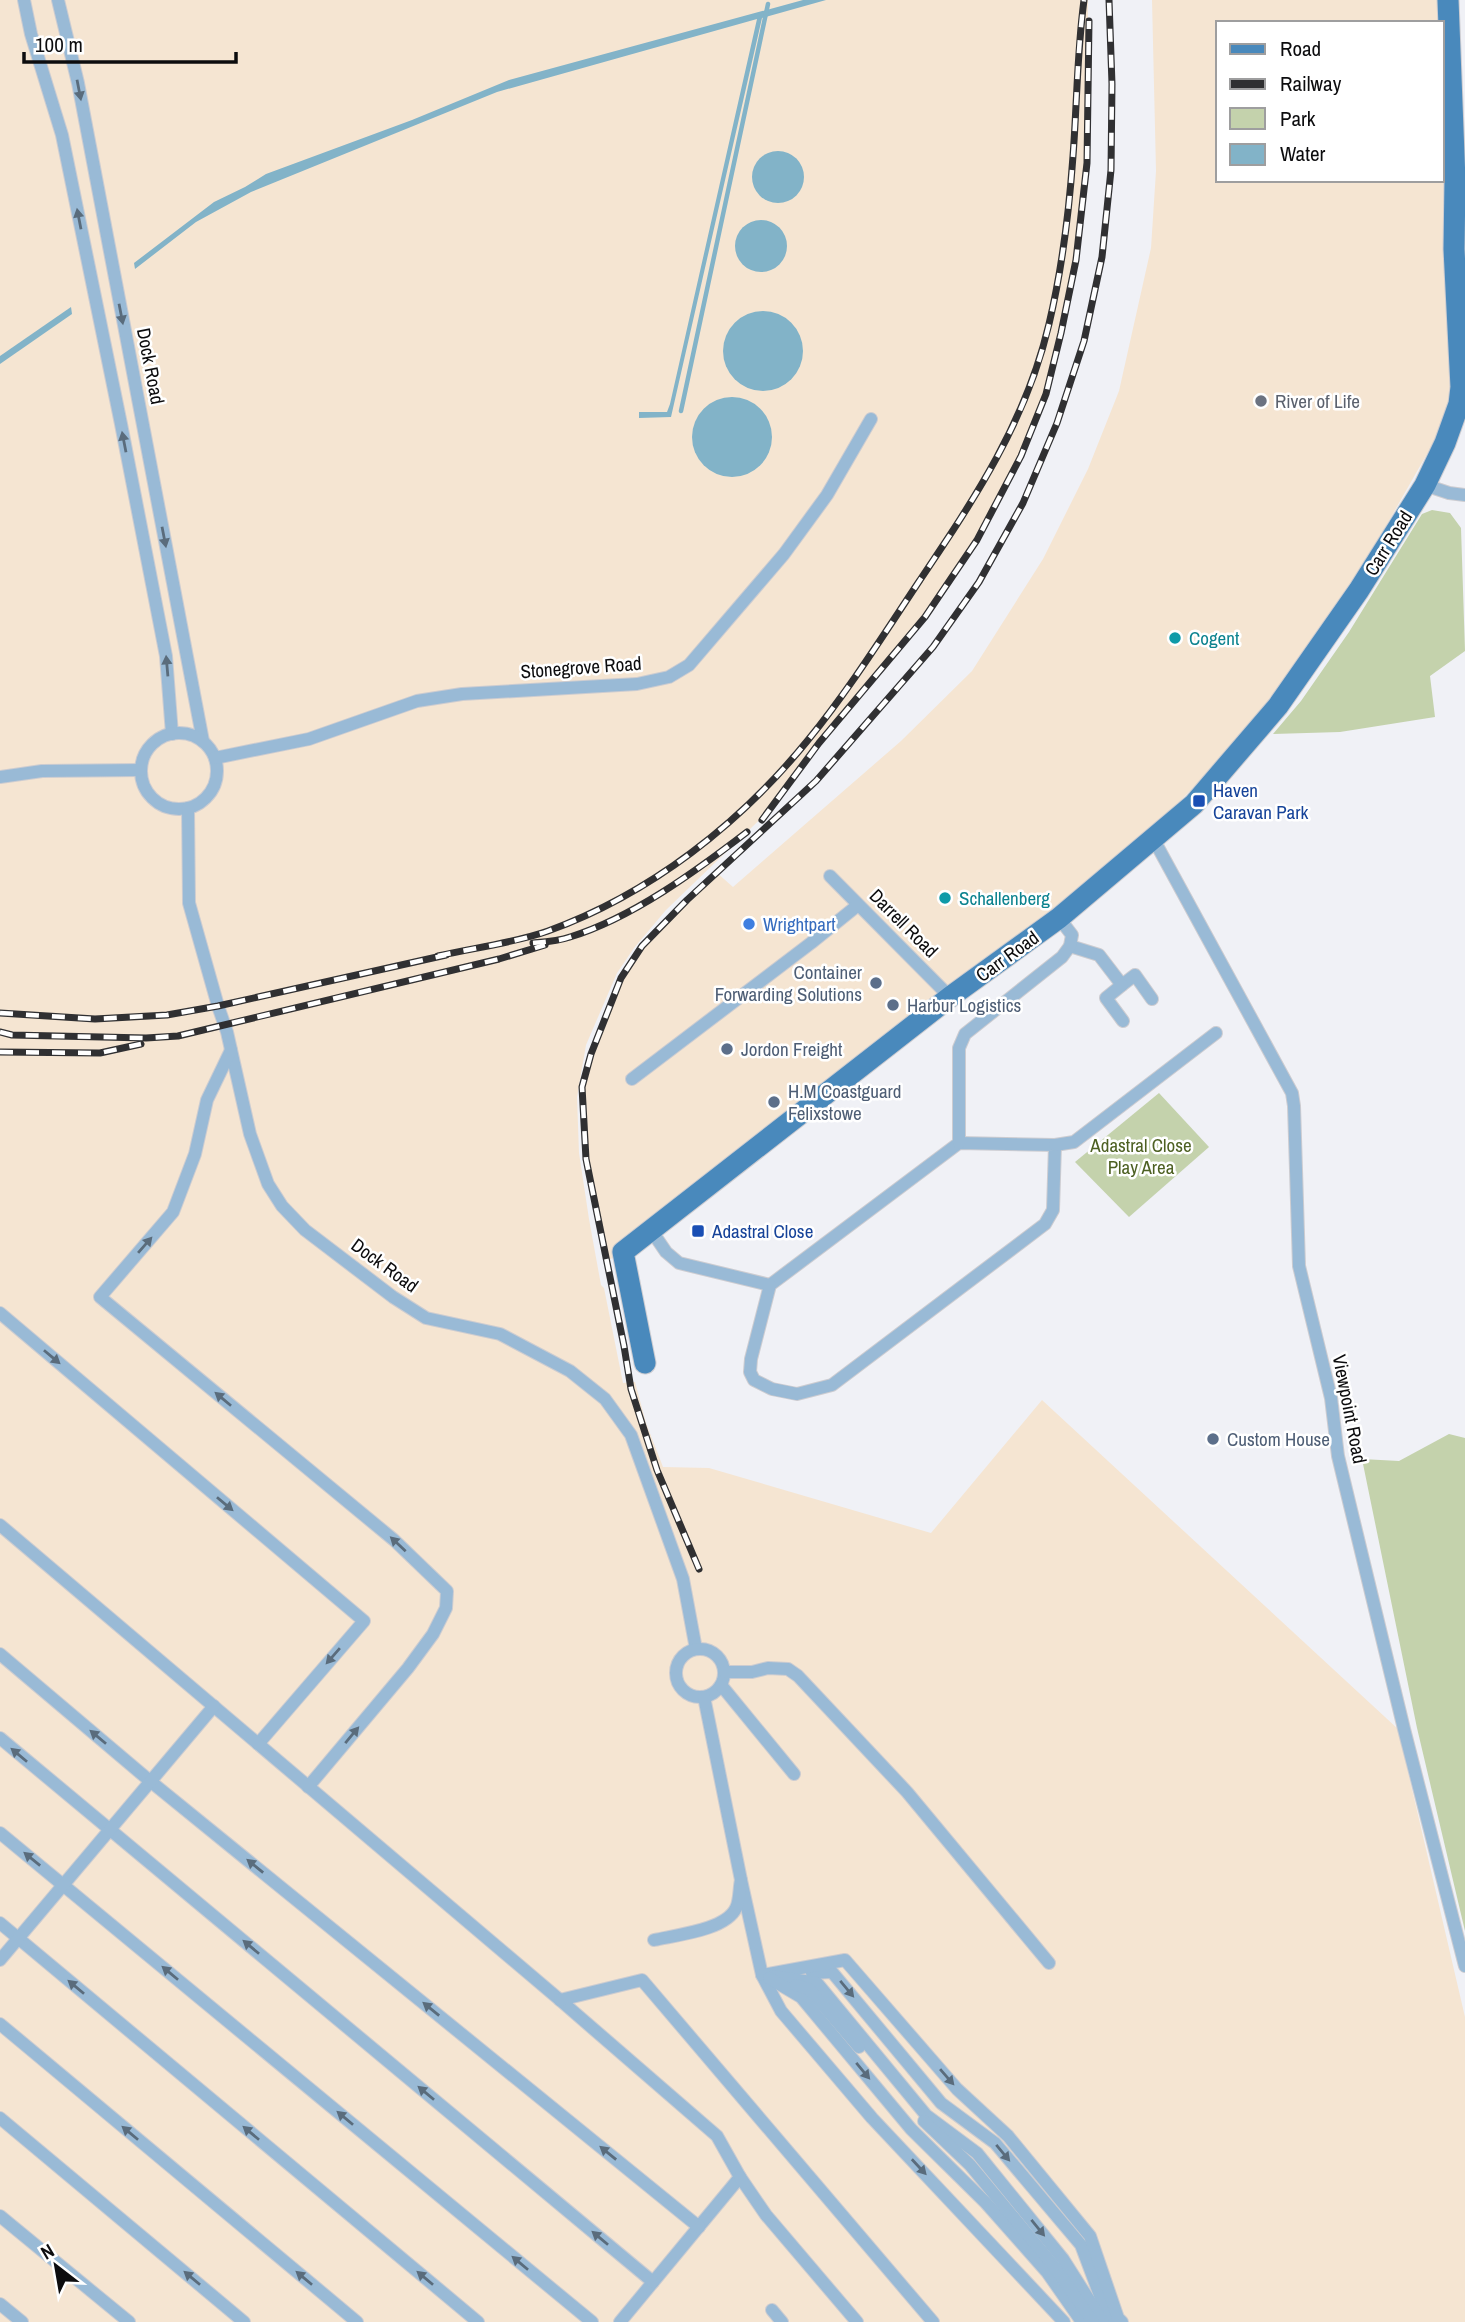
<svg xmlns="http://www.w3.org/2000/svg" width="1465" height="2322" viewBox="0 0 1465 2322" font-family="'Archivo Narrow',sans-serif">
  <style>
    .industrial { fill: #f5e5d2 }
    .green { fill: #c4d2ac }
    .water { fill: #82b3c8 }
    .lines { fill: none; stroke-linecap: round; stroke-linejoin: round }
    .stream { stroke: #82b3c8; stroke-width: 4.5 }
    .minor-casing { stroke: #ccccd1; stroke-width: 14 }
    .primary-casing { stroke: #ccccd1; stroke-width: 23 }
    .minor { stroke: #99bad6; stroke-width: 12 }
    .primary { stroke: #4989bc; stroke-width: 21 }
    .rail-casing { stroke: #303032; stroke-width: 7 }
    .rail { stroke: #fff; stroke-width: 4.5; stroke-dasharray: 13; stroke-linecap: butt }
    .oneway { fill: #5a6c7c }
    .worship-dot { fill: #6b7280; stroke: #fff; stroke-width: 2.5 }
    .culture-dot { fill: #0f9aa8; stroke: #fff; stroke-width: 2.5 }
    .transit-dot { fill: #1a4fb4; stroke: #fff; stroke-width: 2.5 }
    .shop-dot { fill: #3f7fe0; stroke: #fff; stroke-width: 2.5 }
    .service-dot { fill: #5c6f8a; stroke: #fff; stroke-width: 2.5 }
    .labels { text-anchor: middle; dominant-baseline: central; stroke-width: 5; stroke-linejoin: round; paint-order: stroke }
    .street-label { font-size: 19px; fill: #0c0c0e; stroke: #fff }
    .worship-label { font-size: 19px; fill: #5b616d; stroke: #fff; text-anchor: start }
    .culture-label { font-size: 19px; fill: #0d838f; stroke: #fff; text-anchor: start }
    .transit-label { font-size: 19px; fill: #164399; stroke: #fff; text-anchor: start }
    .shop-label { font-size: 19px; fill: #366cbe; stroke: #fff; text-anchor: start }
    .service-label { font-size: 19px; fill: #4e5e75; stroke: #fff; text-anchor: start }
    .park-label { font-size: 19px; fill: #4d6022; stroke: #fff }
  </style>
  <rect width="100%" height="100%" fill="#f0f1f6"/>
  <g class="industrial">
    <polygon points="0,0 1088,0 1087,163 1076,260 1061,333 1046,394 1021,456 977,540 925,617 819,743 775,805 666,910 634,948 617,973 586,1045 577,1097 579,1153 589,1219 601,1285 604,1288 623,1383 635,1382 646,1423 663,1467 709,1468 931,1533 1042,1400 1398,1729 1465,2017 1465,2322 0,2322"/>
    <polygon points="1152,0 1438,0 1439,23 1218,23 1218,180 1442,180 1442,121 1452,366 1451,401 1436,438 1366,561 1273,697 1212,768 1154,828 1059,918 607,1262 586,1159 582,1087 603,1022 621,978 630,962 642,946 716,872 733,887 901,741 972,671 1043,559 1088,469 1119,391 1151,248 1156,171"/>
  </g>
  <g class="green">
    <polygon points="1432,510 1450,513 1461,528 1465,651 1430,676 1435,717 1340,732 1273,734 1301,701 1349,632 1422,514"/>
    <polygon points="1159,1093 1209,1147 1129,1217 1075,1162"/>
    <polygon points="1449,1434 1465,1438 1465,1931 1417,1728 1362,1459 1399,1461"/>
  </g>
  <g class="water">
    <polygon points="803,0 826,0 762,18 671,417 639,418 639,412 667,412 670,404 757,19 497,92 251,192 196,222 135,269 134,263 214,202 245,187 266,174 412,120 509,80"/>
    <circle cx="778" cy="177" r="26"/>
    <circle cx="761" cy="246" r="26"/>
    <polygon points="71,307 72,314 0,364 0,356"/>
    <circle cx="763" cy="351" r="40"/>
    <circle cx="732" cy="437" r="40"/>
  </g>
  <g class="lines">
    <polyline class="stream" points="681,411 768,4"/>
    <g class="minor-casing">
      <g id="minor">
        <polyline points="24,0 31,34 62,135 121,424 166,656 172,734"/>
        <polyline points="58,0 78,83 203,741"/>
        <polyline points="1425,485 1449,493 1465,495"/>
        <circle cx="179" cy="771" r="38"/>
        <polyline points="215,758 309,739 417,701 462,694 637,684 669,677 689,665 784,554 827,495 871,419"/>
        <polyline points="0,777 42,771 141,770"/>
        <polyline points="188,808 189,903 218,1006 227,1032 250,1134 268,1184 282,1206 305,1230 393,1297 426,1318 500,1334 570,1371 605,1399 631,1435 683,1579 696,1649"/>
        <polyline points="1154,840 1292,1093 1294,1106 1299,1266 1331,1398 1338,1456 1404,1729 1465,1966"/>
        <polyline points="830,876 950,997"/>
        <polyline points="1070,946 1099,955 1122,985 1135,975 1152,999"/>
        <polyline points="1122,985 1106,998 1123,1021"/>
        <polyline points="231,1050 207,1100 195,1154 173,1212 100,1297 394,1540 447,1591 446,1608 433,1634 408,1668 308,1787"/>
        <polyline points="632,1079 811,943 858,905"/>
        <polygon points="959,1143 1055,1145 1053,1210 1045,1224 832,1385 797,1394 772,1389 754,1380 750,1372 751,1359 770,1285"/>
        <polyline points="959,1143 959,1048 965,1034 1062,957 1070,946 1072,935 1059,918"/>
        <polyline points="1055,1145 1074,1142 1216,1033"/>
        <polyline points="651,1230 666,1252 679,1263 770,1285"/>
        <polyline points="0,1313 364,1621 258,1744"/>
        <polyline points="0,1525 560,2000 717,2136 740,2177 620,2322"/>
        <circle cx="700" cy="1673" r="24"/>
        <polyline points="0,1654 150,1781 699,2227"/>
        <polyline points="725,1672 752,1672 768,1668 788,1669 798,1676 907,1792 1049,1963"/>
        <polyline points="721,1685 794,1774"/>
        <polyline points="0,1738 653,2282"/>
        <polyline points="0,1833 592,2322"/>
        <polyline points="741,1880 762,1975 781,2011 872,2118 1064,2322"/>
        <polyline points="0,1923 478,2322"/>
        <path d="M654 1940C676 1935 726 1930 736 1908 740 1900 739 1888 741 1880L704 1697"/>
        <polyline points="0,1960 214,1706"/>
        <polyline points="812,1973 832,1972 941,2103 995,2143 1081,2245 1110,2322"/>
        <polyline points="762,1975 845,1960 957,2089 1008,2136 1090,2236 1118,2318 1122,2322"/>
        <polyline points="773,1976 817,1983 926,2115 977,2153 1063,2259 1103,2322"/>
        <polyline points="769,1978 801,1997 911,2129 986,2203 1047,2272 1082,2322"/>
        <polyline points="796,1985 809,1989 859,2047"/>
        <polyline points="560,2000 642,1980 933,2322"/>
        <polyline points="0,2024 357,2322"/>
        <polyline points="0,2118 244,2322"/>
        <polyline points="924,2121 970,2165 1053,2265 1093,2322"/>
        <polyline points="740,2177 766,2215 857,2322"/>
        <polyline points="0,2216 129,2322"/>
        <polyline points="0,2304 22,2322"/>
        <polyline points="772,2310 782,2322"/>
      </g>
    </g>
    <g class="primary-casing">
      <polyline id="primary" points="645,1363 623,1252 950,997 1059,918 1194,804 1278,706 1359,590 1425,485 1445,443 1459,404 1461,387 1454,249 1455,181 1448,0"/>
    </g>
    <use href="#minor" class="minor"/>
    <use href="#primary" class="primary"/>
    <g class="rail-casing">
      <g id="rail">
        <polyline points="762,820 819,743 925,617 977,540 1021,456 1046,394 1061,333 1076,260 1087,163 1089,21"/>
        <path d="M533 943C545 942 559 941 570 937 632 918 696 871 747 832"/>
        <path d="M438 956C473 948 514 943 548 931 650 894 740 824 808 740 849 690 884 634 920 580 975 498 1026 422 1049 324 1062 269 1069 213 1073 156 1077 104 1077 52 1084 0"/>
        <polyline points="0,1013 95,1019 167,1015 218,1006 446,955"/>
        <polyline points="0,1032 12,1035 146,1038 178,1036 499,959 545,945"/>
        <polyline points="0,1052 100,1053 141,1044"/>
        <polyline points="699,1569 657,1470 631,1389 624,1346 586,1159 582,1087 591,1054 621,978 642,946 687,900 816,781 933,647 979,582 1023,503 1057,423 1084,341 1102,257 1111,170 1112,84 1109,0"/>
      </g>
    </g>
    <use href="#rail" class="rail"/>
  </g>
  <defs><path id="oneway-solid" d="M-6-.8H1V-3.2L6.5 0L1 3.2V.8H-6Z" transform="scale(1.75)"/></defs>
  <g class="oneway">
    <use href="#oneway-solid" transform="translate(79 90) rotate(79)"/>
    <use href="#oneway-solid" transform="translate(79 219) rotate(-101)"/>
    <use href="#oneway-solid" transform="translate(121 314) rotate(79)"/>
    <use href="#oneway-solid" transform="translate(124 442) rotate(-101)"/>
    <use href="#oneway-solid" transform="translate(164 537) rotate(79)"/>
    <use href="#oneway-solid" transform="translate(167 666) rotate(-95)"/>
    <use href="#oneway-solid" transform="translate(145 1245) rotate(-49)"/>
    <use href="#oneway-solid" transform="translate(52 1357) rotate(40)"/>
    <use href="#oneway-solid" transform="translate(223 1399) rotate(-140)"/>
    <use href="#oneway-solid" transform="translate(225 1504) rotate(40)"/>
    <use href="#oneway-solid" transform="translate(398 1544) rotate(-137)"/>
    <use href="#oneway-solid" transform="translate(333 1656) rotate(131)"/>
    <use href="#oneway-solid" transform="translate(352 1735) rotate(-50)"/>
    <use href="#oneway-solid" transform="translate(98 1737) rotate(-140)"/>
    <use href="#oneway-solid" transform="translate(19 1755) rotate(-140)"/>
    <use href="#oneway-solid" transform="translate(32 1859) rotate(-141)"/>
    <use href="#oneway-solid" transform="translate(255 1866) rotate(-141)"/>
    <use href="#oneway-solid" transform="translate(251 1947) rotate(-140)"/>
    <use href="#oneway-solid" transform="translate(170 1973) rotate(-140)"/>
    <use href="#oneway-solid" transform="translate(76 1987) rotate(-140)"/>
    <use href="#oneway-solid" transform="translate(847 1989) rotate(50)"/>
    <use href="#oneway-solid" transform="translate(431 2009) rotate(-141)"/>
    <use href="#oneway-solid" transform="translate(863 2071) rotate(50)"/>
    <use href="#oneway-solid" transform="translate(947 2077) rotate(49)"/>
    <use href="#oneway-solid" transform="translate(426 2093) rotate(-140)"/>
    <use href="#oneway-solid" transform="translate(345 2118) rotate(-140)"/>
    <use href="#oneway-solid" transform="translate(130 2133) rotate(-140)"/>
    <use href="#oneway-solid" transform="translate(251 2133) rotate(-140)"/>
    <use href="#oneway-solid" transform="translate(608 2153) rotate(-141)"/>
    <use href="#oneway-solid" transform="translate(1003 2153) rotate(50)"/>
    <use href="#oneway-solid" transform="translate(919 2167) rotate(47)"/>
    <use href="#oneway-solid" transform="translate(1038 2228) rotate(51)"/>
    <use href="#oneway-solid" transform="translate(600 2238) rotate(-140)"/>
    <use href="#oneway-solid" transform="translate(520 2263) rotate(-140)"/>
    <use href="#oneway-solid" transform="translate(192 2278) rotate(-140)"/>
    <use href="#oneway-solid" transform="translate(304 2278) rotate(-140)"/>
    <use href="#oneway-solid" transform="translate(425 2278) rotate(-140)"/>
  </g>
  <circle class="worship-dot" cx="1261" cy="401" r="7"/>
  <g class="culture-dot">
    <circle cx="1175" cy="638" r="7"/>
    <circle cx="945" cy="898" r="7"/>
  </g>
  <g class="transit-dot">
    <rect x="1192" y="794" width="14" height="14" rx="3.5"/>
    <rect x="691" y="1224" width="14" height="14" rx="3.5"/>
  </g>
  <circle class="shop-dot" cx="749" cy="924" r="7"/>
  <g class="service-dot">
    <circle cx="876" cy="983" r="7"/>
    <circle cx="893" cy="1005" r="7"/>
    <circle cx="727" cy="1049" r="7"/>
    <circle cx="774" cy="1102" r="7"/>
    <circle cx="1213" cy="1439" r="7"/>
  </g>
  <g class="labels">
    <g class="street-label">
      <text transform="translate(151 366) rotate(79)">Dock Road</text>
      <text transform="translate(1388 543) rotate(-58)">Carr Road</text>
      <text transform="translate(581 667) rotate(-4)">Stonegrove Road</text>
      <text transform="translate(904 923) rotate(45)">Darrell Road</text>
      <text transform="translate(1007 956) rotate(-36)">Carr Road</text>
      <text transform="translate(385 1265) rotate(36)">Dock Road</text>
      <text transform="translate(1350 1409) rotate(79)">Viewpoint Road</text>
    </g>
    <g class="worship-label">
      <text x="1275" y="401">River of Life</text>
    </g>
    <g class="culture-label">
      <text x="1189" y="638">Cogent</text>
      <text x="959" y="898">Schallenberg</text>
    </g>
    <g class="transit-label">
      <text x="1213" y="790">Haven<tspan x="1213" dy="22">Caravan Park</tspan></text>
      <text x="712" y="1231">Adastral Close</text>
    </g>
    <g class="shop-label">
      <text x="763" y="924">Wrightpart</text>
    </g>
    <g class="service-label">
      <text x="862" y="972" text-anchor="end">Container<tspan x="862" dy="22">Forwarding Solutions</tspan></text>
      <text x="907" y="1005">Harbur Logistics</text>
      <text x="741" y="1049">Jordon Freight</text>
      <text x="788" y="1091">H.M Coastguard<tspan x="788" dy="22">Felixstowe</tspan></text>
      <text x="1227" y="1439">Custom House</text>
    </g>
    <g class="park-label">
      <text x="1141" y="1145">Adastral Close<tspan x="1141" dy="22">Play Area</tspan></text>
    </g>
  </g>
  <rect x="1216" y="21" width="228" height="161" fill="#ffffff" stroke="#9e9e9f" stroke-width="2"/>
  <rect x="1230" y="44" width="35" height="10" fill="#4989bc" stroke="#9e9e9f" stroke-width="2"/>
  <text x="1280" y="56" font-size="21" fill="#0c0c0e">Road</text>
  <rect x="1230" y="79" width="35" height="10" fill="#303032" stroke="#9e9e9f" stroke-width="2"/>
  <text x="1280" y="91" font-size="21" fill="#0c0c0e">Railway</text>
  <rect x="1230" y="108" width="35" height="21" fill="#c4d2ac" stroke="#9e9e9f" stroke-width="2"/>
  <text x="1280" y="126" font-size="21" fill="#0c0c0e">Park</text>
  <rect x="1230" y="144" width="35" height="21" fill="#82b3c8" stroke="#9e9e9f" stroke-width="2"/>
  <text x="1280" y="161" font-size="21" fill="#0c0c0e">Water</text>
  <g transform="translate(56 2266) rotate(329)" stroke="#ffffff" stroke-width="5" paint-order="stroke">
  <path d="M0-5L12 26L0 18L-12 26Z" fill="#0c0c0e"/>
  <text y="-10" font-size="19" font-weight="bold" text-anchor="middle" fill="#0c0c0e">N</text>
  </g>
  <path d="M24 52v10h212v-10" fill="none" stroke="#0c0c0e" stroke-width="3.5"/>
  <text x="35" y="52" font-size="21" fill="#0c0c0e" stroke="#ffffff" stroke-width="5" paint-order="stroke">100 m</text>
</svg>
